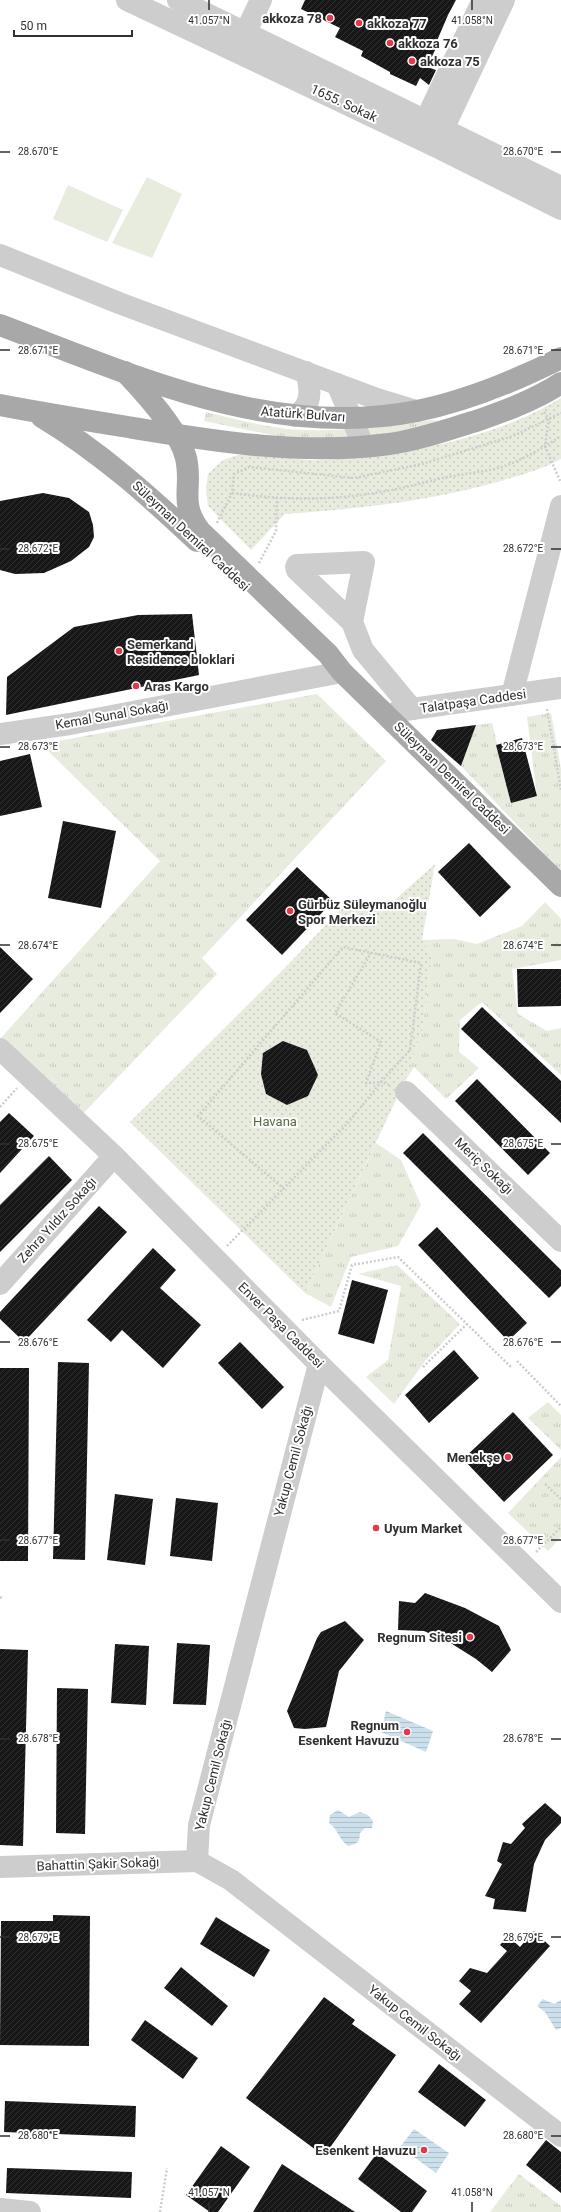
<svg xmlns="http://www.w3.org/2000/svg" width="561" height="2212" viewBox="0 0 561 2212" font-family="Roboto,sans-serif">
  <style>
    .grass { fill: url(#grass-tufts) }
    .park { fill: url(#park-dots) }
    .pitch { fill: #e7ecdf }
    .water { fill: url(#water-rules) }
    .building { fill: url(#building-hatch) }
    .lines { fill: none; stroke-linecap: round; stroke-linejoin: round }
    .path { stroke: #cdcdcd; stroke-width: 2.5; stroke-dasharray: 2 2; stroke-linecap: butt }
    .minor { stroke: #cdcdcd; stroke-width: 22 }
    .major { stroke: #a8a8a8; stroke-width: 22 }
    .ticks { fill: none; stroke: #303030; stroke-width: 1.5 }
    .poi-dot { fill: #e0394d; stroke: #fff; stroke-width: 1.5 }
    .labels { text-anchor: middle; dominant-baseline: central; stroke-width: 4; stroke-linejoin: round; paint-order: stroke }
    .poi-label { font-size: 13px; font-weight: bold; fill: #303030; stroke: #fff; text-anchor: start }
    .street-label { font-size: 13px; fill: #303030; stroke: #fff }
    .park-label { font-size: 13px; fill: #556b3e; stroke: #fff }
    .ticks-label { font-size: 10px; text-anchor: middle; fill: #303030; stroke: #fff; stroke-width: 4; stroke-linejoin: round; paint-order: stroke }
  </style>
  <defs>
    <pattern id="grass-tufts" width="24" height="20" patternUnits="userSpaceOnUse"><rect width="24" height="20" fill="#e7ecdf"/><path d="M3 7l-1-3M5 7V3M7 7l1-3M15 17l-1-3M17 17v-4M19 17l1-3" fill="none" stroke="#c6cbc0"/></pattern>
    <pattern id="park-dots" width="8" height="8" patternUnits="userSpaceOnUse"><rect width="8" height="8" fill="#e7ecdf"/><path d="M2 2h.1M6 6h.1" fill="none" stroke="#c6cbc0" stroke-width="1.8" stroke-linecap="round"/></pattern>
    <pattern id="water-rules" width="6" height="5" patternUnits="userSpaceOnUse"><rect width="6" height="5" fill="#cce0eb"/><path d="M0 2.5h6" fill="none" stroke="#b0c0ca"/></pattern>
    <pattern id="building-hatch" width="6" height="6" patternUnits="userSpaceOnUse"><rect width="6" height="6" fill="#171717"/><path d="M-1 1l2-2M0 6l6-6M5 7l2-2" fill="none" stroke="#303030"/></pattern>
  </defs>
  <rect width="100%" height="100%" fill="#fff"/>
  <g class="grass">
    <path d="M206 412C233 418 260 426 287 429 336 433 384 426 433 420L440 423 422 431 332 440 286 438 204 421Z"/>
    <polygon points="317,694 386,761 202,958 217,974 76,1121 0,1039 160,861 41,744"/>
    <polygon points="551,713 561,769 561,871 461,766 476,725 492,723 511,802 537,796 527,717"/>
    <polygon points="545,902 561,919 561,960 512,969 518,1014 547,1031 561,1028 561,1075 482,1002 460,1020 459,1052 479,1068 446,1099 414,1067 404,1083 422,1031 432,955 422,940 454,939 477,944 522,926"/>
    <polygon points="376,1143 401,1160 421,1205 398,1246 351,1257 331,1307 305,1293"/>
    <polygon points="397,1265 460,1324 425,1361 394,1404 366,1377 388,1360 401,1286 358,1274"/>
    <polygon points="548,1402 561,1415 561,1450 528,1418"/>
    <polygon points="561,1457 561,1537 548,1551 508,1513"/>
    <polygon points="519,2174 561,2206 561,2212 490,2212"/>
  </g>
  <g class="park">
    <path d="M561 398V459C543 469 524 474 504 480 433 501 359 509 285 514L251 550 208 506 206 490 208 474C213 470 218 463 224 460 254 445 291 462 323 460 399 456 495 439 561 398Z"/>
    <polygon points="435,864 422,940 432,955 422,1031 404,1083 305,1293 130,1122 280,973 345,905 389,905"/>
  </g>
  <g class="pitch">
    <polygon points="147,177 182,194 152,258 112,243"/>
    <polygon points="68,185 123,210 107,242 53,219"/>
  </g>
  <g class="water">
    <polygon points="386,1711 433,1731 426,1752 381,1732"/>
    <path d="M338 1810 349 1817 360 1812 368 1815 373 1821 372 1828H365L360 1833C360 1842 357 1844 348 1846 339 1840 338 1829 329 1823L330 1815Z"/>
    <polygon points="543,1999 554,2004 561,2000 561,2028 556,2030 545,2012 537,2006"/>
    <polygon points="414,2129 449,2153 436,2173 400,2147"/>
  </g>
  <g class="building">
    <polygon points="305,0 456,0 448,15 436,43 437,46 427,67 436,70 429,85 420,78 416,86 390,74 390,72 361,56 363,51 335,37 340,28 301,9"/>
    <polygon points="43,493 69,498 89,512 93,525 94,537 89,547 71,561 44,573 15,574 0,570 0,501"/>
    <polygon points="192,614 199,675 6,715 7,677 74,627 138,615"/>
    <polygon points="476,725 461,766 431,740 437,730"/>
    <polygon points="522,738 537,796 511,803 496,745"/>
    <polygon points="30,754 42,807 0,816 0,761"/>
    <polygon points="63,821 116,831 101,908 48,898"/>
    <polygon points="469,843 511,887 480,917 438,872"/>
    <polygon points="297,867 333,901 282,955 246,920"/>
    <polygon points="0,947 33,979 0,1013"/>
    <polygon points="517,969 561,969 561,1006 518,1007"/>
    <polygon points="482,1007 561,1081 561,1123 461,1029"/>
    <polygon points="283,1041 307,1050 318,1075 308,1096 287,1105 266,1094 261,1074 263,1053"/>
    <polygon points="477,1079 550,1153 528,1175 455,1101"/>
    <polygon points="9,1113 34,1136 0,1173 0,1122"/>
    <polygon points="423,1133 561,1270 561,1286 549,1298 403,1153"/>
    <polygon points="49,1156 72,1180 0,1252 0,1205"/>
    <polygon points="99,1206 127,1232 24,1342 0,1319 0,1312"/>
    <polygon points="437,1227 527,1323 508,1341 418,1245"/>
    <polygon points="153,1248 176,1270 160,1288 201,1325 163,1368 122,1330 111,1342 87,1320"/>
    <polygon points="352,1280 388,1290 374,1344 338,1334"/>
    <polygon points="240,1342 284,1387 262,1409 218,1363"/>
    <polygon points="454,1350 479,1378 429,1423 405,1395"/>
    <polygon points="58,1362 89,1363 85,1560 53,1559"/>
    <polygon points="0,1368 29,1368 28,1561 0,1561"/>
    <polygon points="513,1412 553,1455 504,1502 463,1459"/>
    <polygon points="115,1494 153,1499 145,1565 107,1560"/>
    <polygon points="176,1498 218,1503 212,1561 170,1556"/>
    <polygon points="425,1593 465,1608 499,1626 511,1650 492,1672 476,1659 449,1642 424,1631 398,1630 399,1601 415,1603"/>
    <polygon points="345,1621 364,1640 339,1671 326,1727 305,1729 294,1728 287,1711 317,1638 321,1632"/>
    <polygon points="177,1643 210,1645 206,1705 173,1704"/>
    <polygon points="115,1644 149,1646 146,1705 111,1703"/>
    <polygon points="0,1649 28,1650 23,1846 0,1845"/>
    <polygon points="57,1688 88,1689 85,1834 56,1833"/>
    <polygon points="545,1803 561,1817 561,1823 545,1840 534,1864 526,1912 493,1909 495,1899 485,1896 502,1864 497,1861 503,1842 511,1844 525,1828 522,1824"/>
    <polygon points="53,1915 90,1916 89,2046 0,2045 1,1921 53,1921"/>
    <polygon points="216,1917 270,1950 254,1977 200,1944"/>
    <polygon points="534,1931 550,1946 481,2023 459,2004 471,1991 459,1981 470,1968 487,1973 507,1951 500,1945 508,1936 520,1947"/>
    <polygon points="181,1967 228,2006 212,2026 164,1988"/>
    <polygon points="324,1997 355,2020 352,2024 396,2055 324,2156 246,2098"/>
    <polygon points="145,2020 198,2058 183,2079 131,2040"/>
    <polygon points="439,2064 486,2100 465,2127 418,2092"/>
    <polygon points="5,2101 136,2106 135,2137 4,2132"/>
    <polygon points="546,2140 561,2152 561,2193 526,2165"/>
    <polygon points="221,2146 250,2167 218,2212 210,2212 186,2195"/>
    <polygon points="377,2153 427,2191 412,2212 401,2212 358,2179"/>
    <polygon points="282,2164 355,2212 253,2212"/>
    <polygon points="7,2168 132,2172 131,2198 6,2193"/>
  </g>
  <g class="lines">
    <g class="path">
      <polyline points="544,412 549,419 545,446 561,483"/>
      <path d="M232 493C281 500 331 501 380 492 401 489 421 483 442 478 458 475 474 473 490 470 515 465 539 450 561 436"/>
      <polyline points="217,523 232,493 234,474 249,467 354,478 422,464 513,436 561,413"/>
      <polyline points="259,563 276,531 277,498"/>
      <polyline points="547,709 561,790"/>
      <polyline points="0,1107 17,1088"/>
      <polyline points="284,1189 198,1116 343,947 421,963 410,1050 381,1082 366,1083 381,1042 335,1013 371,953"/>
      <polyline points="227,1246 348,1123 381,1082 389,1085"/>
      <polyline points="302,1320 339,1311 352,1265 398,1257 511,1367"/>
      <polyline points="517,1361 561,1406"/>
      <polyline points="423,1367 467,1324"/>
      <polyline points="545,1484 561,1499"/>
      <polyline points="536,1552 561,1527"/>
      <polyline points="0,1597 2,1598"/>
      <polyline points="160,2212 167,2168"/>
    </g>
    <g class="minor">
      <polyline points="127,0 435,146 561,209"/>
      <polyline points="178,0 561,187"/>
      <polyline points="239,46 261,0"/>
      <polyline points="420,132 483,0"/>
      <polyline points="437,142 504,0"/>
      <polyline points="0,255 119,303 377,399 416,411"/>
      <polyline points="337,384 364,447"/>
      <path d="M295 416C313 406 311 389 306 372"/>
      <polyline points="352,622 297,570 296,567 297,565 364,562 352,622 363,650 412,709"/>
      <polyline points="512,695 561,506"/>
      <polyline points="398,711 561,688"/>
      <polyline points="0,734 70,724 342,672"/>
      <polyline points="0,1049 114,1156 319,1364 561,1602"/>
      <polyline points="406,1092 561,1241"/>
      <polyline points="0,1284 114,1156"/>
      <polyline points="197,1861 199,1825 319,1364"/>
      <polyline points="197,1861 231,1880 561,2136"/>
      <polyline points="0,1867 197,1861"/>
      <polyline points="0,2209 30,2212"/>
    </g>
    <g class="major">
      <path d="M0 325C133 375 272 440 417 411 467 401 515 381 561 358"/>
      <path d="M125 372C144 392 180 432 186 458 193 488 178 502 200 531L328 654 342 672 561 886"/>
      <path d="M0 405C42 413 85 420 128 427 213 441 302 456 389 444 419 440 449 429 479 420 507 410 535 400 561 383"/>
      <path d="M42 417C100 452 148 495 197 541"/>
    </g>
  </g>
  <path class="ticks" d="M209 0V10M472 0V10M0 152H10M551 152H561M0 350H10M551 350H561M0 549H10M551 549H561M0 747H10M551 747H561M0 945H10M551 945H561M0 1144H10M551 1144H561M0 1342H10M551 1342H561M0 1540H10M551 1540H561M0 1739H10M551 1739H561M0 1937H10M551 1937H561M0 2136H10M551 2136H561M209 2202V2212M472 2202V2212"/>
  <g class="poi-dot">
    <circle cx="330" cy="18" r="4"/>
    <circle cx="359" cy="23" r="4"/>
    <circle cx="390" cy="43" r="4"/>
    <circle cx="412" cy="61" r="4"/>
    <circle cx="119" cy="651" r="4"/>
    <circle cx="136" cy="686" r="4"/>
    <circle cx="290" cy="911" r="4"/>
    <circle cx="508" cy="1457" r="4"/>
    <circle cx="376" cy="1528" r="4"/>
    <circle cx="470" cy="1637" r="4"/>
    <circle cx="407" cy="1732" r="4"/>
    <circle cx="424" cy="2150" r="4"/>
  </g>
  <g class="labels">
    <g class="poi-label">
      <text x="322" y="18" text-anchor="end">akkoza 78</text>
      <text x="367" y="23">akkoza 77</text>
      <text x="398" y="43">akkoza 76</text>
      <text x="420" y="61">akkoza 75</text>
      <text x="127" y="644">Semerkand<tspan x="127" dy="15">Residence bloklari</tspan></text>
      <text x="144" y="686">Aras Kargo</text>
      <text x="298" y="904">Gürbüz Süleymanoğlu<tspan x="298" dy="15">Spor Merkezi</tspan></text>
      <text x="500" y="1457" text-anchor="end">Menekşe</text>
      <text x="384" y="1528">Uyum Market</text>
      <text x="462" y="1637" text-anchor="end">Regnum Sitesi</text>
      <text x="399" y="1725" text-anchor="end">Regnum<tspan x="399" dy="15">Esenkent Havuzu</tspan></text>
      <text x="416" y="2150" text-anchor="end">Esenkent Havuzu</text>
    </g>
    <g class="street-label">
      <text transform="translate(344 103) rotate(25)">1655. Sokak</text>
      <text transform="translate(303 414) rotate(4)">Atatürk Bulvarı</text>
      <text transform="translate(191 536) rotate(43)">Süleyman Demirel Caddesi</text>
      <text transform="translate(473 701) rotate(-8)">Talatpaşa Caddesi</text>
      <text transform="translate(112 715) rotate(-10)">Kemal Sunal Sokağı</text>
      <text transform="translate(452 778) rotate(44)">Süleyman Demirel Caddesi</text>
      <text transform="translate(484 1166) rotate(44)">Meriç Sokağı</text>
      <text transform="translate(57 1220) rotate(-48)">Zehra Yıldız Sokağı</text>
      <text transform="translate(281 1325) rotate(45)">Enver Paşa Caddesi</text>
      <text transform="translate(293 1461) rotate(-75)">Yakup Cemil Sokağı</text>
      <text transform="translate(213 1775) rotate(-76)">Yakup Cemil Sokağı</text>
      <text transform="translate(98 1864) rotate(-2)">Bahattin Şakir Sokağı</text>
      <text transform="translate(415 2023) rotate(38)">Yakup Cemil Sokağı</text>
    </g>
    <g class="park-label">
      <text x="275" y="1121">Havana</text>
    </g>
  </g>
  <g class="ticks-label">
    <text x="209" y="24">41.057°N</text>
    <text x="472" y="24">41.058°N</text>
    <text x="523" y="155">28.670°E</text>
    <text x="38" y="155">28.670°E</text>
    <text x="38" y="354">28.671°E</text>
    <text x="523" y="354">28.671°E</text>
    <text x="38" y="552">28.672°E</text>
    <text x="523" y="552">28.672°E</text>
    <text x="38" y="750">28.673°E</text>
    <text x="523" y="750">28.673°E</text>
    <text x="523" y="949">28.674°E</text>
    <text x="38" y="949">28.674°E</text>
    <text x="523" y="1147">28.675°E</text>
    <text x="38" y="1147">28.675°E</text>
    <text x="38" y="1346">28.676°E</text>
    <text x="523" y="1346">28.676°E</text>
    <text x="523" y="1544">28.677°E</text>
    <text x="38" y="1544">28.677°E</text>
    <text x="523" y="1742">28.678°E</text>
    <text x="38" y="1742">28.678°E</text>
    <text x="38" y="1941">28.679°E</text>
    <text x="523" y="1941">28.679°E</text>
    <text x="38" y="2139">28.680°E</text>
    <text x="523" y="2139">28.680°E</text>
    <text x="209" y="2196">41.057°N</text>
    <text x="472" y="2196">41.058°N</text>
  </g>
  <path d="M14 30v6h118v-6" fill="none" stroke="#303030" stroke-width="2"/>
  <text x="20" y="30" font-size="12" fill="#303030" stroke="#ffffff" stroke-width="3" paint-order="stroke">50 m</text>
</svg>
